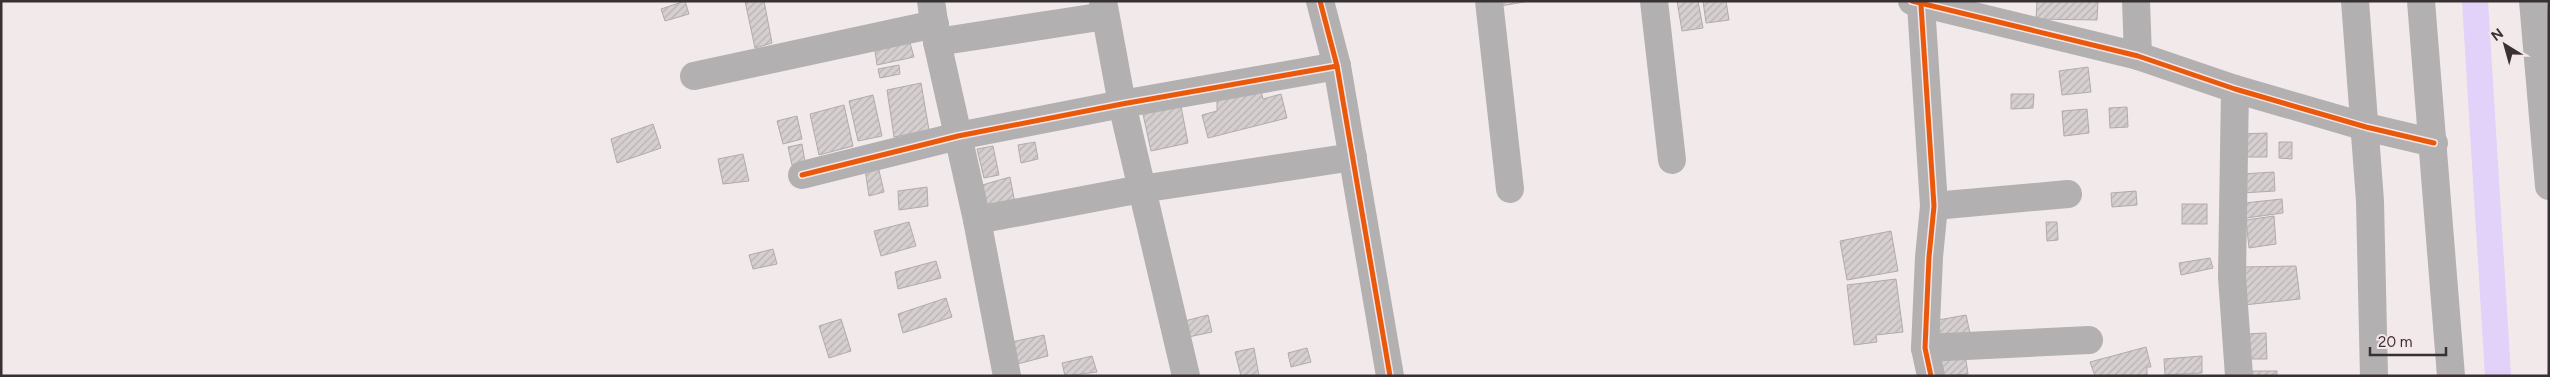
<svg xmlns="http://www.w3.org/2000/svg" width="2550" height="377" viewBox="0 0 2550 377" font-family="Figtree,sans-serif">
  <style>
    .lines { fill: none; stroke-linecap: round; stroke-linejoin: round }
    .canal { stroke: #e2d1f8; stroke-width: 26 }
    .building { fill: url(#building-hatch); stroke: #b2abac }
    .street { stroke: #b3b0b1; stroke-width: 28 }
    .cycleway-casing { stroke: #f6e5e9; stroke-width: 8 }
    .cycleway { stroke: #e8590c; stroke-width: 5 }
  </style>
  <defs>
    <pattern id="building-hatch" width="6" height="6" patternUnits="userSpaceOnUse" patternTransform="scale(1.25)"><rect width="6" height="6" fill="#d6cfcf"/><path d="M-1 1l2-2M0 6l6-6M5 7l2-2" fill="none" stroke="#b8b2b2"/></pattern>
  </defs>
  <rect width="100%" height="100%" fill="#f2e9eb"/>
  <g class="lines">
    <polyline class="canal" points="2475,1 2498,376"/>
  </g>
  <g class="building">
    <polygon points="685,1 689,14 665,21 661,9"/>
    <polygon points="745,1 764,1 772,43 755,48"/>
    <polygon points="1500,1 1530,1 1500,6"/>
    <polygon points="1677,1 1698,1 1703,28 1682,31"/>
    <polygon points="1703,1 1726,1 1729,20 1706,23"/>
    <polygon points="2037,1 2098,1 2097,20 2036,19"/>
    <polygon points="908,36 914,57 877,65 874,44"/>
    <polygon points="899,65 900,74 880,78 878,69"/>
    <polygon points="2088,67 2091,92 2062,95 2059,71"/>
    <polygon points="921,83 929,130 894,137 887,90"/>
    <polygon points="1260,87 1263,99 1281,94 1287,118 1208,138 1202,115 1217,111 1217,98"/>
    <polygon points="2011,94 2034,94 2033,108 2011,109"/>
    <polygon points="873,95 882,136 858,141 849,101"/>
    <polygon points="844,105 853,146 819,155 810,114"/>
    <polygon points="1181,106 1188,143 1151,151 1143,114"/>
    <polygon points="2127,107 2128,127 2110,128 2109,108"/>
    <polygon points="2087,109 2089,133 2064,136 2062,111"/>
    <polygon points="797,116 802,139 783,144 777,121"/>
    <polygon points="653,124 661,148 617,163 611,139"/>
    <polygon points="2267,133 2267,157 2240,157 2240,134"/>
    <polygon points="1035,142 1038,159 1021,163 1018,145"/>
    <polygon points="2279,142 2292,142 2292,159 2279,158"/>
    <polygon points="802,144 805,162 792,165 788,147"/>
    <polygon points="993,146 999,175 984,178 977,149"/>
    <polygon points="743,154 749,181 723,184 718,159"/>
    <polygon points="878,166 884,192 869,196 865,169"/>
    <polygon points="2274,172 2275,191 2242,193 2242,174"/>
    <polygon points="1010,177 1016,209 980,217 972,188"/>
    <polygon points="927,187 928,206 899,210 898,191"/>
    <polygon points="2136,191 2137,205 2112,207 2111,193"/>
    <polygon points="2282,199 2283,213 2246,218 2244,203"/>
    <rect x="2182" y="204" width="25" height="20"/>
    <polygon points="2274,216 2276,244 2249,248 2246,220"/>
    <polygon points="909,222 916,246 881,256 874,231"/>
    <polygon points="2046,222 2057,222 2058,240 2047,241"/>
    <polygon points="1891,231 1898,271 1847,280 1840,241"/>
    <polygon points="773,249 777,264 753,269 749,255"/>
    <polygon points="2210,258 2213,268 2181,275 2179,263"/>
    <polygon points="936,261 941,278 898,289 895,272"/>
    <polygon points="2296,266 2300,299 2244,305 2242,267"/>
    <polygon points="1896,279 1903,332 1876,335 1877,342 1854,345 1847,285"/>
    <polygon points="946,298 952,317 903,333 898,314"/>
    <polygon points="1208,315 1212,332 1179,339 1177,323"/>
    <polygon points="1966,315 1970,333 1941,338 1938,320"/>
    <polygon points="841,319 851,351 829,358 819,326"/>
    <polygon points="2266,333 2267,359 2247,359 2246,334"/>
    <polygon points="1044,335 1048,356 1010,366 1007,343"/>
    <polygon points="2146,347 2151,367 2147,367 2147,375 2095,376 2090,362"/>
    <polygon points="1254,348 1259,376 1241,376 1235,352"/>
    <polygon points="1307,348 1311,362 1291,367 1288,353"/>
    <polygon points="1965,353 1968,374 1938,376 1935,357"/>
    <polygon points="1092,356 1097,372 1065,376 1062,363"/>
    <polygon points="2202,356 2202,373 2165,375 2164,359"/>
    <rect x="2248" y="371" width="29" height="5"/>
  </g>
  <g class="lines">
    <g class="street">
      <polyline points="931,1 937,42 977,220 1007,376"/>
      <polyline points="1103,1 1122,104 1186,376"/>
      <polyline points="1320,1 1337,66 1390,376"/>
      <polyline points="1489,1 1510,189"/>
      <polyline points="1654,1 1672,160"/>
      <polyline points="1912,1 2138,56 2235,89 2366,127 2434,143"/>
      <polyline points="2136,1 2138,56"/>
      <polyline points="2355,1 2370,201 2374,376"/>
      <polyline points="2421,1 2451,376"/>
      <polyline points="2533,1 2549,186"/>
      <polyline points="1921,5 1934,206 1929,257 1925,348 1931,376"/>
      <polyline points="937,42 1105,16"/>
      <polyline points="694,76 935,24"/>
      <polyline points="2235,89 2232,277 2239,376"/>
      <polyline points="802,175 958,136 1122,104 1337,66"/>
      <polyline points="1934,206 2068,194"/>
      <polyline points="977,220 1141,189 1353,157"/>
      <polyline points="1925,348 2089,340"/>
    </g>
    <g class="cycleway-casing">
      <g id="cycleway">
        <polyline points="1320,1 1337,66 1390,376"/>
        <polyline points="1912,1 2138,56 2235,89 2366,127 2434,143"/>
        <polyline points="1921,5 1934,206 1929,257 1925,348 1931,376"/>
        <polyline points="802,175 958,136 1122,104 1337,66"/>
      </g>
    </g>
    <use href="#cycleway" class="cycleway"/>
  </g>
  <rect width="2550" height="377" fill="none" stroke="#383133" stroke-width="5"/>
  <g transform="translate(2505 45) rotate(323)" stroke="#f6e5e9" stroke-width="4" paint-order="stroke">
  <path d="M0-4L9 19L0 12L-9 19Z" fill="#383133"/>
  <text y="-8" font-size="14" font-weight="bold" text-anchor="middle" fill="#383133">N</text>
  </g>
  <path d="M2370 347v8h76v-8" fill="none" stroke="#383133" stroke-width="2.5"/>
  <text x="2378" y="347" font-size="15" fill="#383133" stroke="#f6e5e9" stroke-width="4" paint-order="stroke">20 m</text>
</svg>
